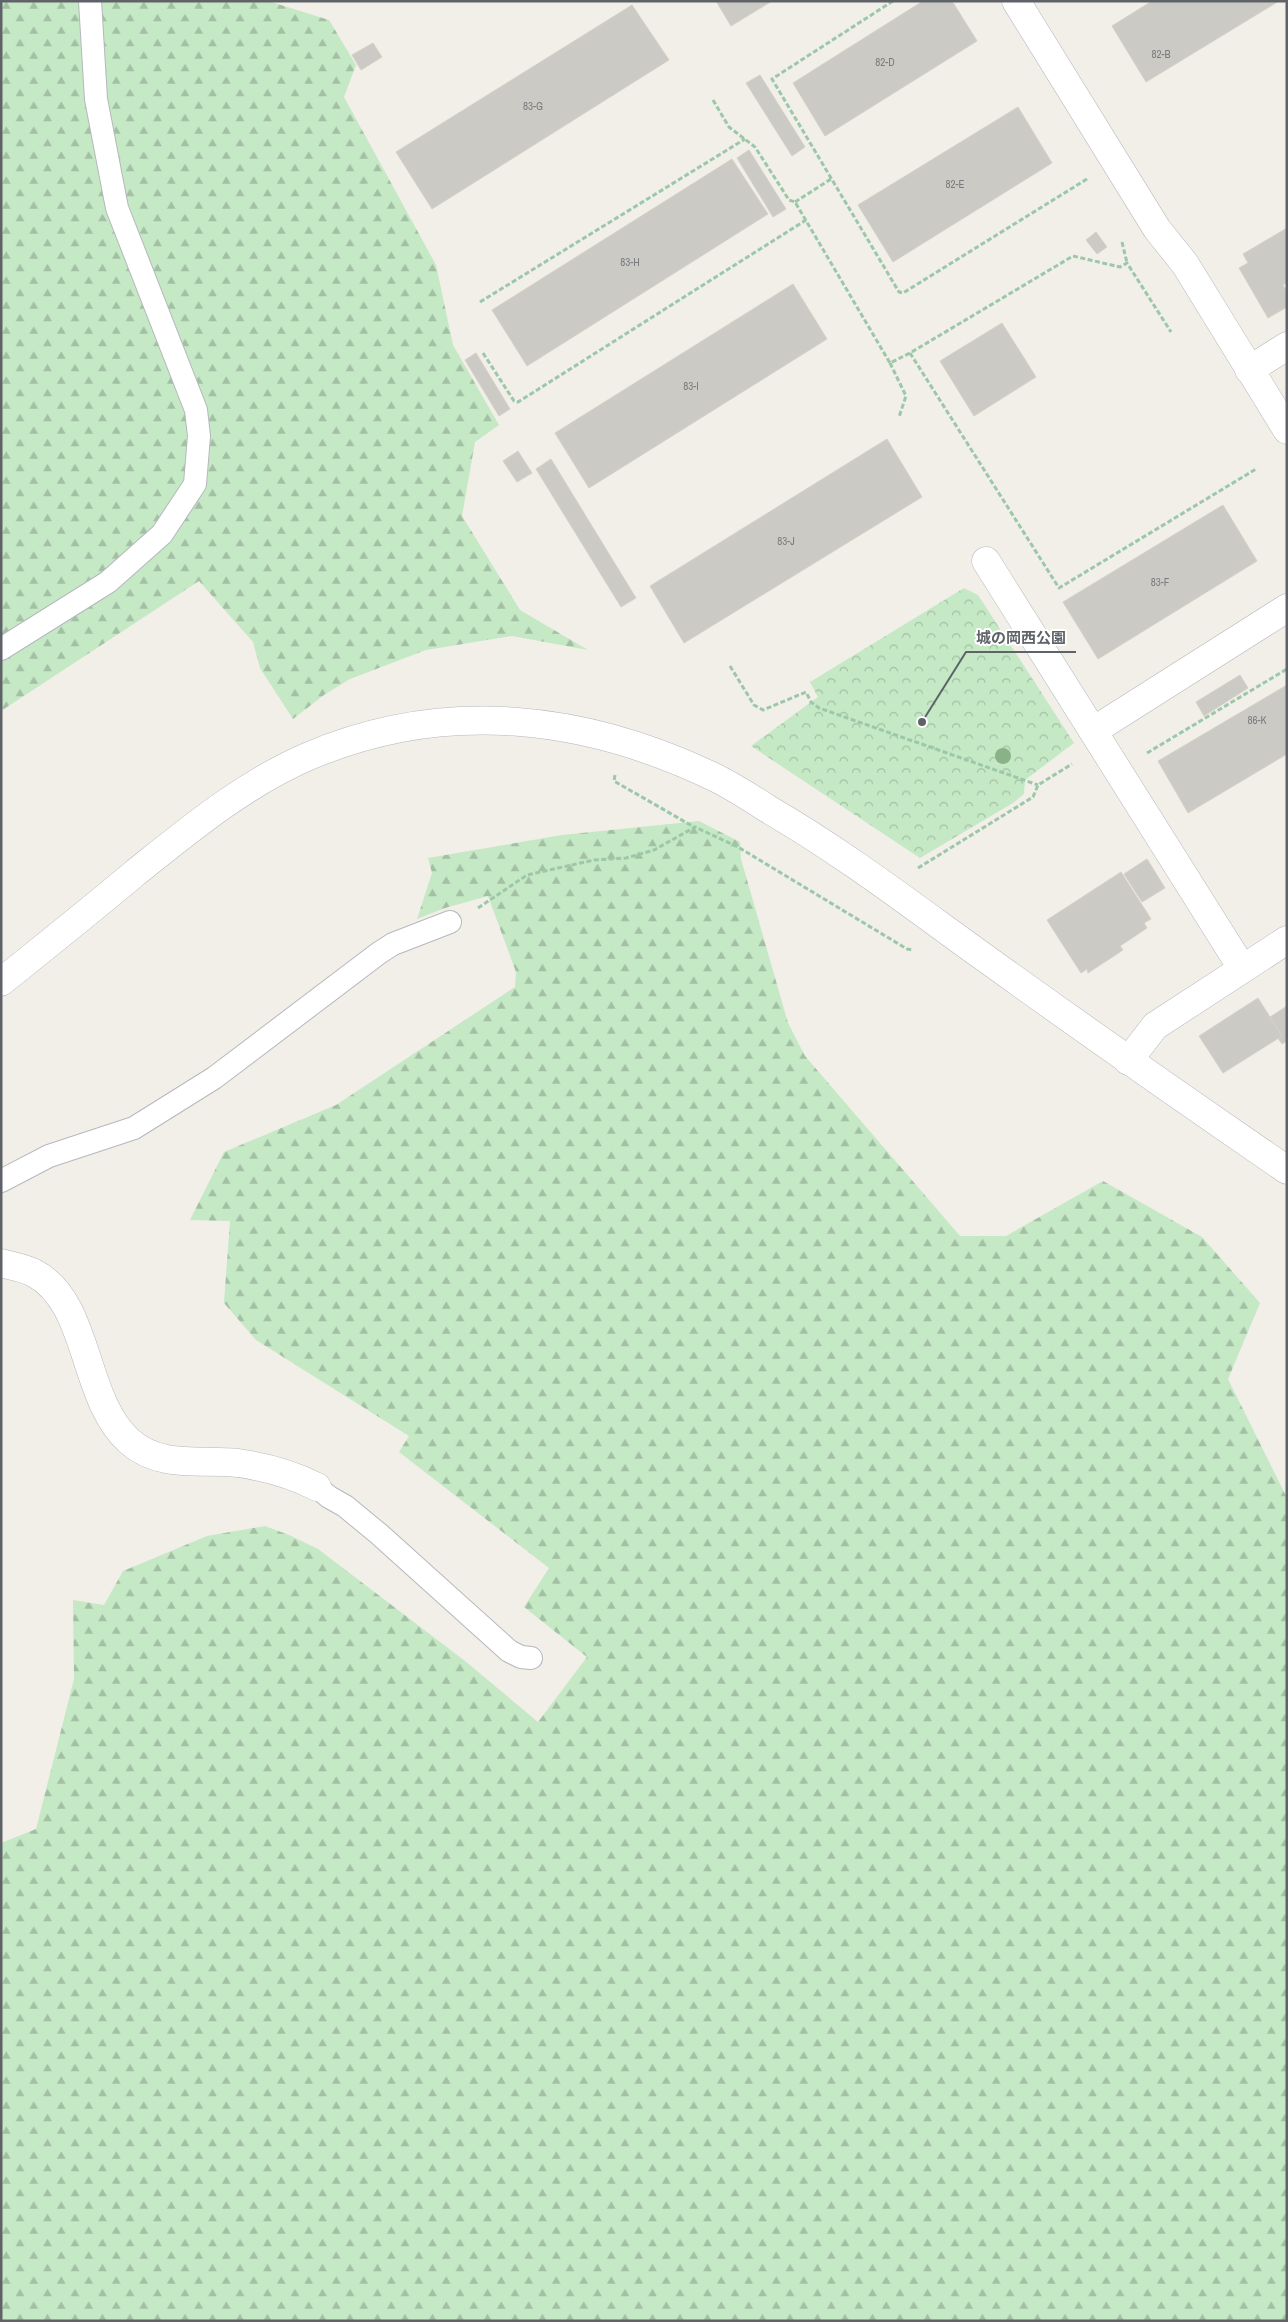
<svg xmlns="http://www.w3.org/2000/svg" width="1288" height="2322" viewBox="0 0 1288 2322" font-family="'Archivo Narrow','Noto Sans JP',sans-serif">
  <style>
    .forest { fill: url(#forest-firs) }
    .park { fill: url(#park-crowns) }
    .building { fill: #cccac5; stroke: #d6d1c6 }
    .lines { fill: none; stroke-linecap: round; stroke-linejoin: round }
    .service-casing { stroke: #b5b8bc; stroke-width: 24 }
    .minor-casing { stroke: #b5b8bc; stroke-width: 29 }
    .tertiary-casing { stroke: #b5b8bc; stroke-width: 29 }
    .path { stroke: #9cc7a9; stroke-width: 3; stroke-dasharray: 5 2.5; stroke-linecap: butt }
    .service { stroke: #fff; stroke-width: 22 }
    .minor { stroke: #fff; stroke-width: 28 }
    .tertiary { stroke: #fff; stroke-width: 28 }
    .tree { fill: #89b387 }
    .labels { text-anchor: middle; dominant-baseline: central; stroke-width: 4; stroke-linejoin: round; paint-order: stroke }
    .number-label { font-size: 11px; fill: #7a7d7f }
    .leader { fill: none; stroke: #5f6368; stroke-width: 2 }
    .callout-dot { fill: #5f6368; stroke: #fff; stroke-width: 2 }
    .callout-label { font-size: 15px; text-anchor: middle; font-weight: bold; fill: #5f6368; stroke: #fff; stroke-width: 4; stroke-linejoin: round; paint-order: stroke }
  </style>
  <defs>
    <pattern id="forest-firs" width="22" height="20" patternUnits="userSpaceOnUse" patternTransform="scale(1.25)"><rect width="22" height="20" fill="#c5e8c5"/><path d="M5 1l3.5 6h-7zM16 11l3.5 6h-7z" fill="#a3c0a4"/></pattern>
    <pattern id="park-crowns" width="20" height="18" patternUnits="userSpaceOnUse" patternTransform="scale(1.25)"><rect width="20" height="18" fill="#c5e8c5"/><path d="M2 6a3 3 0 1 1 6 0M12 15a3 3 0 1 1 6 0" fill="none" stroke="#a3c0a4"/></pattern>
  </defs>
  <rect width="100%" height="100%" fill="#f1efe8"/>
  <g class="forest">
    <polygon points="1,1 268,1 329,20 356,65 344,97 436,265 453,345 499,425 475,442 462,516 520,610 588,650 512,636 426,650 350,679 324,695 293,719 260,668 253,642 199,581 1,711"/>
    <polygon points="699,821 740,842 741,859 788,1023 805,1056 960,1236 1006,1236 1103,1181 1202,1237 1260,1303 1228,1379 1287,1498 1287,2321 1,2321 1,1843 36,1829 74,1679 73,1600 104,1605 123,1571 207,1536 265,1526 289,1535 318,1549 465,1661 538,1722 587,1657 524,1607 549,1568 399,1452 409,1436 256,1340 224,1303 230,1221 190,1220 224,1152 336,1105 515,987 516,972 488,896 445,908 417,919 432,873 428,858 562,835"/>
  </g>
  <polygon class="park" points="964,588 978,595 1074,743 1025,780 1024,794 1013,803 920,858 751,746 818,697 810,682"/>
  <g class="building">
    <polygon points="716,1 772,1 731,26"/>
    <polygon points="923,1 952,1 977,41 825,136 793,83"/>
    <polygon points="1152,1 1279,1 1146,82 1112,26"/>
    <polygon points="632,5 669,60 432,209 396,152"/>
    <polygon points="373,43 382,57 361,70 352,55"/>
    <polygon points="760,75 805,147 792,156 746,83"/>
    <polygon points="1018,107 1052,163 893,262 858,205"/>
    <polygon points="749,150 786,209 773,217 737,158"/>
    <polygon points="732,159 768,214 527,366 492,310"/>
    <polygon points="1287,228 1287,282 1283,285 1287,292 1287,307 1268,318 1239,268 1248,263 1243,254"/>
    <polygon points="1096,232 1107,247 1097,254 1086,240"/>
    <polygon points="793,284 827,339 589,488 555,433"/>
    <polygon points="1002,323 1036,377 974,416 940,361"/>
    <polygon points="476,353 510,409 499,416 465,360"/>
    <polygon points="887,439 922,497 684,643 650,586"/>
    <polygon points="518,451 532,473 517,482 503,461"/>
    <polygon points="551,459 636,598 621,607 536,469"/>
    <polygon points="1223,505 1257,561 1098,659 1063,602"/>
    <polygon points="1240,675 1248,688 1204,716 1196,702"/>
    <polygon points="1287,685 1287,754 1188,813 1158,761"/>
    <polygon points="1147,859 1165,888 1142,902 1124,874"/>
    <polygon points="1121,872 1151,919 1144,923 1147,928 1120,946 1123,950 1088,973 1087,969 1081,973 1047,920"/>
    <polygon points="1258,998 1282,1036 1223,1073 1199,1036"/>
    <polygon points="1287,1006 1287,1041 1282,1044 1278,1038 1282,1036 1270,1017"/>
  </g>
  <g class="lines">
    <g class="service-casing">
      <g id="service">
        <polyline points="1,649 108,582 162,534 195,484 199,436 196,410 117,208 96,99 90,1"/>
        <polyline points="1,1181 49,1156 134,1128 214,1078 379,953 393,944 450,922"/>
        <polyline points="317,1487 329,1497 345,1506 379,1534 509,1651 521,1657 531,1658"/>
      </g>
    </g>
    <g class="minor-casing">
      <g id="minor">
        <polyline points="1016,1 1157,229 1185,264 1287,430"/>
        <polyline points="1249,370 1287,346"/>
        <polyline points="986,561 1242,968"/>
        <polyline points="1093,731 1287,608"/>
        <polyline points="1128,1061 1155,1026 1287,940"/>
        <path d="M1 1263C12 1266 25 1268 34 1273 90 1302 82 1399 129 1441 160 1469 201 1459 238 1463 266 1467 292 1474 317 1487"/>
      </g>
    </g>
    <g class="tertiary-casing">
      <path id="tertiary" d="M1 982C46 946 91 910 135 873 190 829 244 784 309 756 445 698 586 715 716 778 734 787 751 798 768 809 844 853 914 907 985 958 1085 1030 1185 1100 1287 1170"/>
    </g>
    <g class="path">
      <polyline points="893,1 772,79 899,292 903,293 1087,179"/>
      <polyline points="713,100 729,127 755,147 789,200 795,202 890,363 910,353 1073,256 1120,267 1127,263 1171,332"/>
      <polyline points="795,202 831,179"/>
      <polyline points="1122,242 1127,263"/>
      <polyline points="480,302 745,139"/>
      <polyline points="483,353 514,401 518,402 806,220"/>
      <polyline points="910,353 1059,588 1256,469"/>
      <polyline points="890,363 906,396 899,417"/>
      <polyline points="730,666 754,705 763,710 806,692 811,702 819,708 1038,785"/>
      <polyline points="1147,753 1287,669"/>
      <polyline points="615,775 614,781 694,827"/>
      <polyline points="918,868 1033,797 1038,785 1072,764"/>
      <polyline points="478,908 527,875 594,860 626,858 654,850 695,827 738,847 907,949 913,950"/>
    </g>
    <use href="#service" class="service"/>
    <use href="#minor" class="minor"/>
    <use href="#tertiary" class="tertiary"/>
  </g>
  <circle class="tree" cx="1003" cy="756" r="8"/>
  <g class="labels">
    <g class="number-label">
      <text x="1161" y="54">82-B</text>
      <text x="885" y="62">82-D</text>
      <text x="533" y="106">83-G</text>
      <text x="955" y="184">82-E</text>
      <text x="630" y="262">83-H</text>
      <text x="691" y="386">83-I</text>
      <text x="786" y="541">83-J</text>
      <text x="1160" y="582">83-F</text>
      <text x="1257" y="720">86-K</text>
    </g>
  </g>
  <path class="leader" d="M922 722L966 652H1076"/>
  <circle class="callout-dot" cx="922" cy="722" r="5"/>
  <g class="callout-label">
    <text x="1021" y="643">城の岡西公園</text>
  </g>
  <rect width="1288" height="2322" fill="none" stroke="#5f6368" stroke-width="5"/>
</svg>
